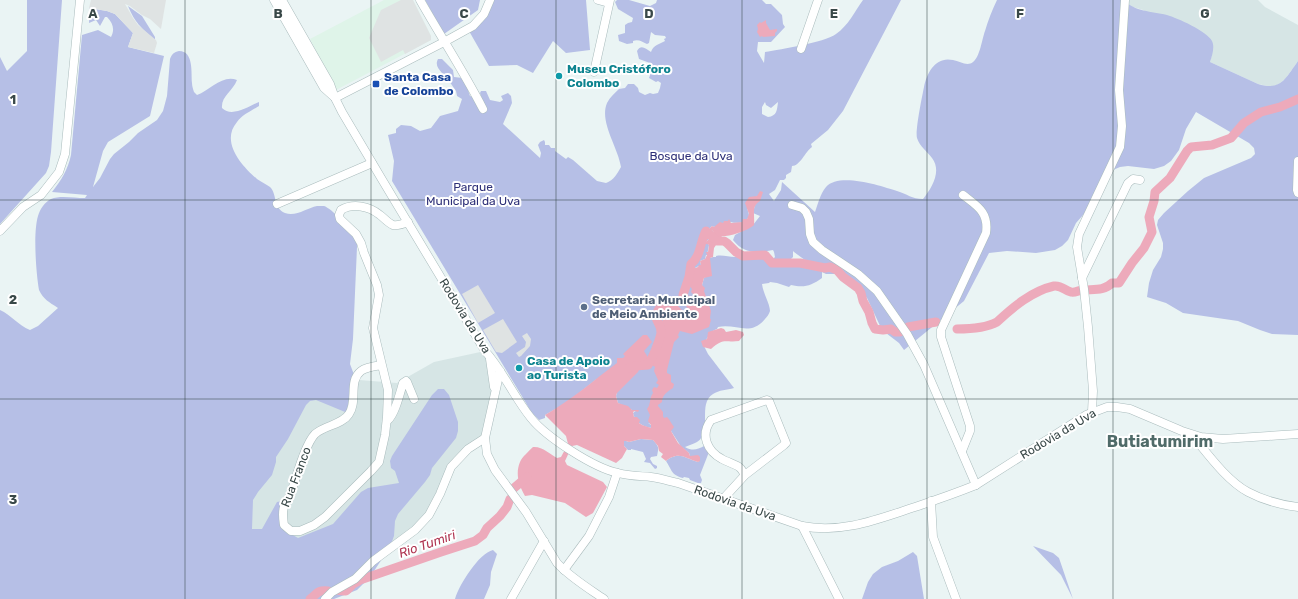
<svg xmlns="http://www.w3.org/2000/svg" width="1298" height="599" viewBox="0 0 1298 599" font-family="Rubik,sans-serif">
  <style>
    .residential { fill: #d6e5e5 }
    .medical { fill: #dff4e9 }
    .green { fill: #b6bfe6; fill-rule: evenodd }
    .parking { fill: #dfe3e3 }
    .water { fill: #edaabb }
    .lines { fill: none; stroke-linecap: round; stroke-linejoin: round }
    .river { stroke: #edaabb; stroke-width: 9 }
    .minor-casing { stroke: #aabcbd; stroke-width: 9 }
    .minor { stroke: #fff; stroke-width: 8 }
    .grid { fill: none; stroke: #394848; stroke-width: 1; stroke-opacity: 0.55 }
    .culture-dot { fill: #0f9aa8; stroke: #fff; stroke-width: 1.5 }
    .transit-dot { fill: #1a4fb4; stroke: #fff; stroke-width: 1.5 }
    .service-dot { fill: #5c6f8a; stroke: #fff; stroke-width: 1.5 }
    .labels { text-anchor: middle; dominant-baseline: central; stroke-width: 4; stroke-linejoin: round; paint-order: stroke }
    .culture-label { font-size: 12px; font-weight: bold; fill: #0d838f; stroke: #fff; text-anchor: start }
    .transit-label { font-size: 12px; font-weight: bold; fill: #164399; stroke: #fff; text-anchor: start }
    .park-label { font-size: 12px; fill: #2e3078; stroke: #fff }
    .service-label { font-size: 12px; font-weight: bold; fill: #4e5e75; stroke: #fff; text-anchor: start }
    .street-label { font-size: 12px; fill: #394848; stroke: #fff }
    .water-label { font-size: 13px; font-style: italic; fill: #b03652; stroke: #fff }
    .district-label { font-size: 16px; font-weight: bold; fill: #506b69; stroke: #fff }
    .grid-label { font-size: 13px; text-anchor: middle; font-weight: bold; fill: #394848; stroke: #fff; stroke-width: 4; stroke-linejoin: round; paint-order: stroke }
  </style>
  <rect width="100%" height="100%" fill="#eaf4f4"/>
  <g class="residential">
    <polygon points="1124,0 1258,0 1265,7 1298,25 1298,61 1286,78 1279,84 1272,87 1258,84 1210,62 1212,55 1143,10 1130,6"/>
    <polygon points="485,351 500,371 485,438 457,459 429,515 397,543 204,599 223,424 334,378 397,383 434,362"/>
  </g>
  <polygon class="medical" points="384,0 413,0 431,36 431,40 336,90 310,39"/>
  <g class="green">
    <polygon points="27,0 62,0 51,152 49,166 46,173 0,224 0,57 7,71 27,51"/>
    <polygon points="425,0 480,0 478,10 444,34"/>
    <polygon points="493,0 586,0 590,50 566,53 553,41 533,73 517,65 489,66 469,31"/>
    <path d="M617 0H629L650 6 656 3 657 0H762L766 4H771L782 15 783 24 785 27 771 42H758L757 51 764 63 765 52C782 49 823 43 836 34 848 26 855 11 863 0H901L843 111 828 130 811 144 812 147C805 152 800 166 792 166L791 172 786 175V178L784 180H780L775 190 769 194 774 201 781 190 782 182 815 212C818 204 820 194 826 187 839 172 881 186 897 191 907 194 912 199 923 199 932 188 942 171 932 158 927 151 920 147 917 138 915 131 922 97 924 87 927 72 936 56 953 60 960 61 967 67 973 62 980 57 982 39 985 31 988 21 992 10 997 0H1124C1135 12 1151 11 1167 15 1177 18 1207 31 1212 41 1215 47 1212 56 1210 62L1258 84C1281 91 1285 79 1298 61V335L1272 334 1260 330 1238 321 1183 313 1166 303 1147 297 1149 283 1153 270 1161 257 1163 249V243L1157 225 1158 220 1164 213 1188 191 1204 178 1251 158 1255 154 1254 148 1249 143 1196 112 1186 129 1179 150 1171 161 1164 166 1154 169 1128 166 1120 167 1113 170 1091 206 1076 223 1068 240 1062 246 1055 250 1036 253 1007 251 989 253 964 301 904 350 899 343 882 330 867 298 847 277 837 274H826L822 272V278C811 286 804 288 791 285L789 287 777 283 770 282 769 283 762 284C763 293 770 304 770 311 769 314 767 317 765 319 750 337 736 323 718 327L717 329C710 331 706 339 704 346L708 354 734 388C727 390 719 390 713 394 697 404 713 431 697 442 694 444 689 445 685 447 692 451 697 450 704 446L709 452 700 475 702 480 701 483H698L690 480 689 478 684 477 683 478C671 475 672 470 666 461 679 451 684 458 698 462L700 460 694 456H690L689 453 683 448 681 449 680 445 671 431 648 423 651 425 652 428C643 427 635 422 633 413L637 410H632L618 403 616 396 617 393 598 378 566 403 545 415V418L539 420 531 412 526 403 392 181 394 161 388 135 396 133V129L401 125 411 126 420 131 431 128 440 116 458 111 462 99 457 96 456 91 447 78 441 76 442 73C438 68 435 65 438 59H442L453 70 454 77 463 78 467 87 470 96 482 99 480 93 481 91H486L490 100 500 102 503 100 501 96 508 93 511 96 512 103 503 124 540 158 541 153 538 145 540 142 544 140 545 142V145H549L551 148H555V151L566 159 568 157 573 160 597 181 606 183C614 180 617 174 621 167 618 147 599 122 607 103 610 97 615 93 619 89L625 88 628 84H634L638 88 639 92 645 95 650 93 653 94 658 93 660 88 661 83 658 81 656 82 649 78C651 73 652 68 650 63L639 59 637 51C641 44 645 48 651 52 653 45 660 44 665 41L664 39 666 38 665 36 655 35 651 32 649 43 647 44C642 42 639 39 633 41V43L627 44 619 41 618 35 625 33V25L628 23 632 22 633 18 618 9 615 2ZM765 102 766 105 771 108 778 102C777 110 777 116 768 117L762 114V107ZM757 196C757 202 754 207 753 213L760 216 753 225 735 235 733 240C744 254 756 253 773 250L774 252 775 257 772 260H770L769 259 764 256 762 259C756 255 748 259 741 256 733 259 724 254 716 256V257H713L710 258 707 276 704 278 702 285 703 291 691 283 690 275 695 268 701 265 700 261 705 259 706 255H707L709 245 706 242 710 238H712L714 235 713 231 709 229 712 226 714 227 728 221C733 224 748 224 749 215 749 214 747 208 747 207ZM793 251 794 252 813 266 791 264 789 261 793 257Z"/>
    <path d="M128 6 142 16 155 37V39H153C141 27 135 23 128 6Z"/>
    <path d="M89 8 107 11 115 14 133 33 128 47 164 56 150 116 108 142 103 151 93 187 100 178 110 159 114 154 129 142 138 133 157 120 163 111 167 96 170 59C172 54 174 52 179 51 194 51 191 73 192 83 192 86 193 89 194 92L197 95C210 90 223 74 237 80 233 91 221 96 222 108 232 118 249 106 259 102V106C251 111 242 115 237 122 220 142 242 166 257 179 261 182 266 184 270 187 277 193 273 208 285 213 296 217 307 208 317 206 319 206 322 206 324 206 331 208 354 231 356 238 357 241 357 244 357 247L353 339 350 364 356 380 350 414 316 400 310 401 306 405 288 439 276 457V462L272 475 258 492 253 500 252 529H262L277 502 282 501 284 530 298 538 333 524 361 492 368 488 399 483 395 471 391 468 390 461 392 456 432 395 438 389H444L449 395 458 422V431L456 438 432 468 430 475 425 482 398 514 395 521 394 536 390 547 370 577 357 590 334 599H0V310C11 315 18 325 30 330L38 326 58 308C49 302 43 299 39 290 36 272 33 233 38 216 40 209 45 202 51 199 60 195 74 198 85 198L87 195 52 192C61 181 68 169 71 155L82 35 98 30 111 37C115 30 113 23 107 17H105L100 26 96 20 89 23 90 9Z"/>
    <path d="M641 439 653 440C659 447 659 447 657 456L651 457 650 459 653 464 657 466V468L655 469 650 463 644 462 646 459 643 452 631 449V450H628L624 446V441H626L629 442Z"/>
    <polygon points="1033,546 1053,553 1059,558 1073,599 1061,575"/>
    <path d="M493 550 497 554 491 572 490 585 484 599H455C459 585 479 553 493 550Z"/>
    <polygon points="913,552 917,556 924,599 862,599 868,582 873,574 882,567 898,561"/>
  </g>
  <g class="parking">
    <polygon points="91,0 166,0 161,29 150,19 142,15 130,6 125,4 133,18 138,25 156,40 157,43 154,53 128,47 133,33 115,14 107,11 89,8"/>
    <polygon points="401,0 413,0 431,36 431,40 405,54 403,50 381,62 369,38 381,10"/>
    <polygon points="478,285 495,313 478,323 462,294"/>
    <polygon points="503,319 517,342 502,353 496,352 483,330"/>
    <polygon points="527,333 531,339 530,346 521,356 519,357 516,353 525,347 526,342 522,336"/>
  </g>
  <g class="water">
    <polygon points="766,20 766,23 770,30 777,29 777,31 775,33 775,36 763,37 762,36 760,37 757,32 758,29 757,25 760,22 761,23"/>
    <path d="M760 191 763 192 760 201C751 206 755 215 754 225 749 230 730 237 722 236L714 248 713 257 710 258 712 276 704 278 702 285 705 288 704 291 711 311 710 318 711 320 709 327 692 334 680 331 678 335 679 337 674 342 667 370V373L671 375V382L674 384 673 388C668 391 662 395 662 402L658 405V406L663 412V416L664 418 667 417C670 420 671 423 674 427L671 431 678 443 689 453 690 456 698 455 700 457V461L698 462C684 458 679 451 666 461L661 457 663 454 659 451 658 446 653 440 641 439 629 442 626 441H624V446L627 449 622 458 616 463 577 445 572 446 565 461 567 465 603 482 607 487 593 513 586 517 565 503 532 495 525 496C519 485 515 474 520 462 522 457 529 451 533 447 542 446 550 454 557 458L561 457 568 444 566 436 545 415C571 400 593 381 617 363V358H623L625 356 623 354 643 335H647L652 342 644 351 649 359 648 362 642 363 638 372 617 393 616 396 618 403 628 406 632 410H639L638 412 635 411 633 412 634 417H637L640 420 639 423 642 425 651 428V425L648 421 650 415 647 409C651 405 649 398 653 393L652 390 654 387 657 388 659 385 656 383 658 380 654 371 655 367 652 365 651 363 663 337C663 332 657 329 658 323H661C666 315 662 319 661 313L662 312V309L666 306 677 305 683 311V315L686 316 688 314H690L692 312 691 308 696 300 694 299 695 296 691 292 692 289 689 285 691 283V280L688 279V277L691 273 690 272V270L698 267 699 265H701L700 261 705 259 707 255 706 252H708L709 245 707 244H706V242L710 238H712L714 235 713 231 710 230V228L712 226 714 227 720 222 723 223 724 221H728L729 219 731 223 742 222 743 219H747L749 214 745 203 749 197 757 196Z"/>
    <path d="M721 328 724 329 726 332 736 330 743 332 744 335 739 341C725 343 724 337 711 349L703 347 701 341 707 339 708 332Z"/>
  </g>
  <g class="lines">
    <g class="river">
      <path d="M692 317C699 307 687 304 683 295L689 277 691 264C701 256 700 242 706 231L717 241H724L727 243 736 252 743 256 765 255 772 263H800L825 268 830 267 837 270 843 277 858 288 861 293 863 301 869 312 872 323 875 329 883 330 891 329 895 332H900L908 327 936 322"/>
      <path d="M957 329C970 329 986 328 997 322 1013 307 1032 291 1054 286 1062 285 1065 291 1071 292 1075 293 1079 290 1083 290 1094 289 1104 291 1112 283H1119L1132 263 1144 248 1152 232 1149 217 1154 201 1155 192 1170 178 1187 151 1191 147 1212 145 1231 138 1244 123 1261 112 1280 107 1298 99"/>
      <path d="M629 368 635 366 648 365C652 359 660 340 661 333 662 322 651 321 659 309H665L673 314"/>
      <polyline points="514,488 527,477"/>
      <path d="M337 590C346 592 346 592 352 585 354 583 358 582 360 580L441 552 475 541 483 535 487 528 500 516 507 507 510 499"/>
      <path d="M310 599C318 593 317 590 328 591"/>
    </g>
    <g class="minor-casing">
      <g id="minor">
        <polyline points="274,0 324,88 333,96"/>
        <path d="M282 0 330 84 335 98 342 112C389 192 437 271 485 351 503 371 514 397 531 418 546 437 594 468 618 473 628 476 640 476 651 477 660 478 669 481 678 483L802 526C842 534 878 519 915 507 936 500 956 493 976 485L1086 415 1107 407H1117L1130 409 1182 431 1201 437 1223 439 1298 434"/>
        <path d="M420 0C441 37 464 72 483 109"/>
        <polyline points="598,0 609,3"/>
        <polyline points="801,49 818,0"/>
        <polyline points="594,72 610,0"/>
        <polyline points="335,98 444,42 473,26 484,14 490,0"/>
        <polyline points="1298,161 1297,190 1298,193"/>
        <polyline points="277,204 372,163"/>
        <polyline points="792,205 802,208 806,212 809,219 810,234 813,242 822,250 858,274 877,291 907,334 924,365 976,485"/>
        <polyline points="0,231 23,207 41,195 59,172 65,154 80,0"/>
        <polyline points="1082,278 1128,183 1133,179 1140,180"/>
        <polyline points="490,359 494,387"/>
        <path d="M382 365C375 366 366 367 361 371 348 381 358 401 349 414 342 425 325 425 315 434 305 444 296 478 291 493 289 498 286 502 284 507 282 513 283 518 284 525L291 531H300L314 525 325 517 371 471 379 462 385 435 387 417 388 390 373 328 379 295 377 285 364 253 361 243 356 234 340 219 339 215 341 210C353 203 369 206 380 215 384 218 388 223 393 225 398 226 403 224 408 222"/>
        <path d="M500 371 485 438 487 454 495 470 526 512 557 563C571 578 588 588 604 599"/>
        <polyline points="1092,412 1093,391 1088,327 1084,289 1077,247 1079,234 1120,147 1122,126 1119,90 1125,0"/>
        <path d="M388 420C395 414 400 393 403 383L406 381 407 382 414 399"/>
        <path d="M1192 435C1207 453 1227 481 1248 492 1263 500 1282 505 1298 507"/>
        <path d="M962 451 970 431V426L941 337V330L986 233C989 212 977 206 963 195"/>
        <path d="M723 499 745 475C743 472 742 469 739 467 735 464 727 462 722 459 707 451 700 435 711 420L767 400 769 401 786 443 784 445 745 475"/>
        <polyline points="931,501 933,537 956,599"/>
        <polyline points="802,526 839,599"/>
        <polyline points="564,570 589,536 609,497 617,473"/>
        <polyline points="325,599 332,592 355,579 373,561 415,530 429,515 440,494 451,467 468,449 485,438"/>
        <polyline points="511,599 544,541"/>
      </g>
    </g>
    <use href="#minor" class="minor"/>
  </g>
  <path class="grid" d="M185 0V599M371 0V599M556 0V599M742 0V599M927 0V599M1113 0V599M0 200H1298M0 399H1298"/>
  <g class="culture-dot">
    <circle cx="559" cy="76" r="4"/>
    <circle cx="519" cy="368" r="4"/>
  </g>
  <rect class="transit-dot" x="372" y="80" width="8" height="8" rx="2"/>
  <circle class="service-dot" cx="584" cy="307" r="4"/>
  <g class="labels">
    <g class="culture-label">
      <text x="567" y="69">Museu Cristóforo<tspan x="567" dy="14">Colombo</tspan></text>
      <text x="527" y="361">Casa de Apoio<tspan x="527" dy="14">ao Turista</tspan></text>
    </g>
    <g class="transit-label">
      <text x="384" y="77">Santa Casa<tspan x="384" dy="14">de Colombo</tspan></text>
    </g>
    <g class="park-label">
      <text x="691" y="156">Bosque da Uva</text>
      <text x="473" y="187">Parque<tspan x="473" dy="14">Municipal da Uva</tspan></text>
    </g>
    <g class="service-label">
      <text x="592" y="300">Secretaria Municipal<tspan x="592" dy="14">de Meio Ambiente</tspan></text>
    </g>
    <g class="street-label">
      <text transform="translate(465 316) rotate(58)">Rodovia da Uva</text>
      <text transform="translate(1058 434) rotate(-31)">Rodovia da Uva</text>
      <text transform="translate(296 477) rotate(-69)">Rua Franco</text>
      <text transform="translate(735 503) rotate(19)">Rodovia da Uva</text>
    </g>
    <g class="water-label">
      <text transform="translate(427 544) rotate(-19)">Rio Tumiri</text>
    </g>
    <g class="district-label">
      <text x="1160" y="441">Butiatumirim</text>
    </g>
  </g>
  <g class="grid-label">
    <text x="93" y="18">A</text>
    <text x="278" y="18">B</text>
    <text x="464" y="18">C</text>
    <text x="649" y="18">D</text>
    <text x="834" y="18">E</text>
    <text x="1020" y="18">F</text>
    <text x="1205" y="18">G</text>
    <text x="13" y="104">1</text>
    <text x="13" y="304">2</text>
    <text x="13" y="504">3</text>
  </g>
</svg>
